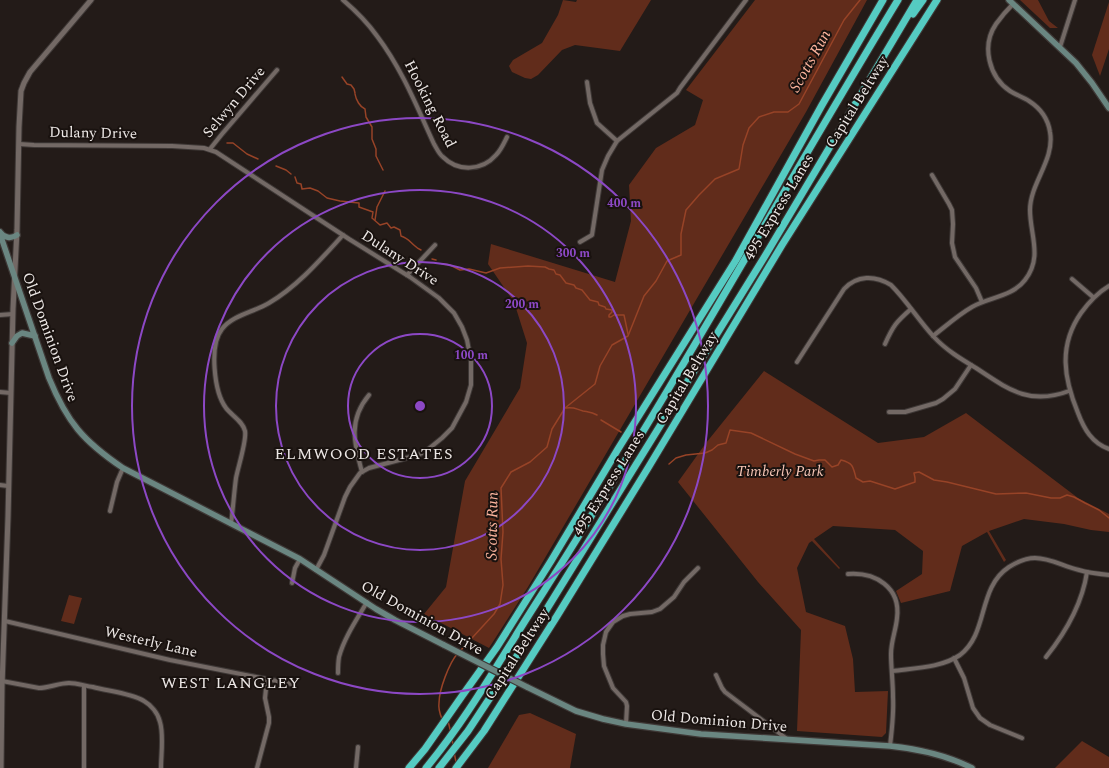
<svg xmlns="http://www.w3.org/2000/svg" width="1109" height="768" viewBox="0 0 1109 768" font-family="Spectral,serif">
  <style>
    .green { fill: #612c1b }
    .lines { fill: none; stroke-linecap: round; stroke-linejoin: round }
    .stream { stroke: #974327; stroke-width: 1.5 }
    .minor-casing { stroke: #3e3836; stroke-width: 6 }
    .tertiary-casing { stroke: #3e3836; stroke-width: 7 }
    .secondary-casing { stroke: #3e3836; stroke-width: 8 }
    .motorway-casing { stroke: #3e3836; stroke-width: 9 }
    .minor { stroke: #736965; stroke-width: 4 }
    .tertiary { stroke: #736965; stroke-width: 5 }
    .secondary { stroke: #6a8681; stroke-width: 5.5 }
    .motorway { stroke: #55cbc2; stroke-width: 7 }
    .secondary-bridge-casing { stroke: #3e3836; stroke-width: 8; stroke-linecap: butt }
    .secondary-bridge { stroke: #6a8681; stroke-width: 5.5 }
    .ring { fill: none; stroke: #8c48c5; stroke-width: 2 }
    .labels { text-anchor: middle; dominant-baseline: central; stroke-width: 4; stroke-linejoin: round; paint-order: stroke }
    .street-label { font-size: 15px; fill: #ede8e6; stroke: #19120f }
    .park-label { font-size: 15px; font-style: italic; fill: #f7c6b6; stroke: #19120f }
    .water-label { font-size: 16px; font-style: italic; fill: #fbb39c; stroke: #19120f }
    .neighbourhood-label { font-size: 16px; letter-spacing: 1px; fill: #ede8e6; stroke: #19120f }
    .centre { fill: #8c48c5; stroke: #19120f; stroke-width: 2 }
    .ring-label { font-size: 12px; text-anchor: middle; font-weight: bold; fill: #8c48c5; stroke: #19120f; stroke-width: 4; stroke-linejoin: round; paint-order: stroke }
  </style>
  <rect width="100%" height="100%" fill="#231b18"/>
  <g class="green">
    <polygon points="563,0 576,2 577,0 651,0 620,51 575,45 562,50 538,75 531,79 525,78 512,72 509,66 513,60 542,43 558,15"/>
    <polygon points="755,0 867,0 806,112 528,587 489,648 424,614 446,587 465,481 520,388 527,343 514,302 488,264 491,244 615,282 631,221 629,185 656,148 695,125 703,100 686,90"/>
    <polygon points="1020,0 1038,0 1049,21 1058,28 1050,28"/>
    <polygon points="1109,2 1109,49 1100,76 1092,55"/>
    <polygon points="764,371 878,443 924,437 966,413 1078,498 1109,514 1109,532 1091,530 1064,524 1024,519 989,531 1006,560 1004,562 987,532 962,546 950,591 901,603 896,591 922,574 923,551 895,530 833,526 814,539 840,568 839,569 812,541 809,543 797,568 806,612 845,626 853,659 855,692 888,691 886,733 882,737 797,731 801,630 758,582 678,482 706,443"/>
    <polygon points="69,595 82,598 74,624 61,621"/>
    <polygon points="530,713 576,734 570,768 488,768 519,715"/>
    <polygon points="1082,741 1109,757 1109,768 1055,768"/>
  </g>
  <g class="lines">
    <g class="stream">
      <polyline points="342,77 347,84 351,85 354,89 355,93"/>
      <path d="M355 94C356 100 360 107 365 109L366 117 372 127V139L376 149V156L383 170"/>
      <polyline points="227,143 233,143 247,154 258,159"/>
      <polyline points="276,166 286,170 291,174"/>
      <path d="M295 177 297 183 301 184 302 189 310 188 318 191 327 198 340 201 359 203V207L373 212 372 218 380 225 387 223 391 228 394 227 400 230 401 236C408 238 410 242 415 246 417 248 419 249 421 250"/>
      <polyline points="375,220 377,207 385,191"/>
      <polyline points="432,259 436,260"/>
      <polyline points="442,264 450,265 460,270 469,269 486,273 500,268 528,266 545,267 549,269 554,270 556,274 560,275 566,283 574,285 576,288 582,290 590,300 598,302 599,305 605,307 606,309 612,310 612,312 609,315 609,317 611,317 614,315 624,315 628,334"/>
      <path d="M566 408C576 407 575 409 583 411 588 412 592 412 597 415"/>
      <polyline points="601,420 621,432"/>
      <path d="M669 464 676 458 686 455 705 453 712 450 718 445 726 443 730 430 751 433 795 454 814 461 819 460H825L832 467 838 465 841 460C853 463 853 466 856 478L863 482 870 481 895 489 915 482V478L914 473 919 472 934 480 947 482 996 494 1026 493 1051 498H1060L1067 495 1074 497 1085 503 1099 510 1109 518"/>
      <polyline points="461,650 494,614 500,604 503,585 501,559 503,532 501,488 511,472 530,462 547,447 552,429 565,408 595,384 600,366 612,345 628,336 644,296 656,281 667,261 681,255 681,234 686,210 699,195 715,179 739,169 743,145 749,128 759,117 774,112 788,112 799,104 844,20 860,0"/>
      <path d="M443 719H442C440 714 438 709 439 703 439 690 449 663 458 653"/>
      <polyline points="448,721 451,733"/>
      <polyline points="452,738 453,746"/>
      <polyline points="454,752 456,762"/>
    </g>
    <g class="minor-casing">
      <g id="minor">
        <path d="M343 0C356 11 367 22 377 36 402 69 417 107 434 144 437 149 439 154 443 157 458 172 482 171 496 155 501 150 504 143 507 137"/>
        <polyline points="1060,47 1075,0"/>
        <polyline points="587,82 590,103 597,123 617,141"/>
        <polyline points="19,144 34,145 172,146 204,148 216,152 349,239 410,277 439,298 454,313 462,327 467,340 471,361 471,385 466,402 452,428 442,438 426,451 418,455 369,468 360,473 350,487 345,497 324,555 316,570"/>
        <polyline points="210,149 222,134 277,70"/>
        <polyline points="932,175 949,204 952,210 953,224 952,243 955,257 976,288 982,302"/>
        <polyline points="580,242 592,235 602,170 608,156 617,141 677,93 680,88 746,0"/>
        <polyline points="407,275 435,245"/>
        <polyline points="1072,279 1093,297"/>
        <path d="M1109 286C1097 293 1089 302 1081 313 1058 346 1064 379 1078 413 1084 429 1092 443 1109 449"/>
        <polyline points="0,315 13,314"/>
        <path d="M933 336C946 326 958 315 972 307 989 297 1012 297 1025 280 1043 257 1030 235 1030 210 1030 183 1055 160 1050 132 1048 119 1040 108 1029 101 1023 97 1016 95 1010 91 989 77 981 46 996 24 1001 17 1007 10 1013 4"/>
        <path d="M885 344C893 326 896 322 911 309"/>
        <path d="M797 362 844 289C857 275 875 275 891 285 907 301 919 321 934 337 946 350 961 359 976 368 1008 389 1029 406 1069 391"/>
        <polyline points="0,392 11,393"/>
        <polyline points="889,412 905,412 936,403 943,399 955,389 971,365"/>
        <path d="M362 472C354 443 348 420 369 395"/>
        <polyline points="0,485 8,486"/>
        <polyline points="110,511 117,482 123,468"/>
        <path d="M231 524C233 509 234 493 236 478 238 467 247 440 245 431 243 421 231 415 226 408 214 392 209 345 222 329 233 315 254 312 269 303 298 286 321 259 343 235"/>
        <path d="M848 574C875 572 901 587 897 618 896 630 891 641 891 654 891 668 893 682 893 697 894 713 892 729 890 746"/>
        <polyline points="292,583 295,568 300,559"/>
        <polyline points="5,621 170,660 292,684"/>
        <path d="M1046 657C1066 632 1082 605 1087 572"/>
        <polyline points="954,658 964,678 973,708 980,718 990,725 1022,738"/>
        <path d="M892 671C914 668 941 668 960 655 989 633 977 588 1009 567 1017 562 1026 558 1035 558 1051 558 1064 567 1079 570 1089 573 1099 574 1109 575"/>
        <path d="M338 673C338 668 338 663 339 657 344 638 357 619 367 602"/>
        <polyline points="716,675 722,688 725,692 787,739"/>
        <path d="M2 681 39 688C49 688 59 683 69 683 77 683 85 686 93 687 107 691 131 693 144 701 151 705 158 713 160 722 164 735 161 754 161 768"/>
        <polyline points="626,724 627,706 626,702 613,688 604,666 603,654 603,645 606,632 613,622 623,616 630,614 652,612 660,609 674,597 684,582 698,568"/>
        <polyline points="84,768 84,686"/>
        <polyline points="257,768 269,723 269,717 265,698 267,679"/>
        <polyline points="356,768 358,747"/>
      </g>
    </g>
    <g class="tertiary-casing">
      <polyline id="tertiary" points="1,768 2,686 8,517 13,309 17,230 19,127 21,91 24,83 30,72 91,0"/>
    </g>
    <g class="secondary-casing">
      <g id="secondary">
        <polyline points="1009,0 1076,63 1092,83 1109,108"/>
        <path d="M0 232C4 238 11 239 17 235"/>
        <path d="M0 234 49 378C67 422 83 441 123 468L300 559 376 609 395 620 444 645"/>
        <polyline points="12,343 17,336 22,333 35,336"/>
        <path d="M527 687 576 711 603 719 626 724 701 734 890 746C919 749 946 755 972 768"/>
      </g>
    </g>
    <g class="motorway-casing">
      <g id="motorway">
        <polyline points="913,14 923,0"/>
        <polyline points="409,768 425,749 462,696 497,647 551,561 618,449 736,260 822,105 883,0"/>
        <path d="M426 768C460 727 487 682 515 637 534 606 554 576 573 545 686 366 788 181 898 0"/>
        <polyline points="439,768 468,731 501,681 540,620 765,256 917,0"/>
        <polyline points="456,768 484,731 557,616 648,468 782,245 937,0"/>
      </g>
    </g>
    <use href="#minor" class="minor"/>
    <use href="#tertiary" class="tertiary"/>
    <use href="#secondary" class="secondary"/>
    <use href="#motorway" class="motorway"/>
    <g class="secondary-bridge-casing">
      <polyline id="secondary-bridge" points="444,645 527,687"/>
    </g>
    <use href="#secondary-bridge" class="secondary-bridge"/>
  </g>
  <g class="ring">
    <circle cx="420" cy="406" r="72"/>
    <circle cx="420" cy="406" r="144"/>
    <circle cx="420" cy="406" r="216"/>
    <circle cx="420" cy="406" r="288"/>
  </g>
  <g class="labels">
    <g class="street-label">
      <text transform="translate(234 102) rotate(-50)">Selwyn Drive</text>
      <text transform="translate(857 102) rotate(-58)">Capital Beltway</text>
      <text transform="translate(430 104) rotate(63)">Hooking Road</text>
      <text transform="translate(93 133) rotate(1)">Dulany Drive</text>
      <text transform="translate(779 207) rotate(-59)">495 Express Lanes</text>
      <text transform="translate(400 258) rotate(33)">Dulany Drive</text>
      <text transform="translate(50 337) rotate(70)">Old Dominion Drive</text>
      <text transform="translate(687 378) rotate(-59)">Capital Beltway</text>
      <text transform="translate(609 483) rotate(-58)">495 Express Lanes</text>
      <text transform="translate(422 618) rotate(29)">Old Dominion Drive</text>
      <text transform="translate(151 642) rotate(13)">Westerly Lane</text>
      <text transform="translate(517 654) rotate(-57)">Capital Beltway</text>
      <text transform="translate(719 721) rotate(5)">Old Dominion Drive</text>
    </g>
    <g class="park-label">
      <text x="780" y="471">Timberly Park</text>
    </g>
    <g class="water-label">
      <text transform="translate(810 61) rotate(-61)">Scotts Run</text>
      <text transform="translate(492 526) rotate(-89)">Scotts Run</text>
    </g>
    <g class="neighbourhood-label">
      <text x="364" y="454">ELMWOOD ESTATES</text>
      <text x="231" y="683">WEST LANGLEY</text>
    </g>
  </g>
  <circle cx="420" cy="406" r="6" class="centre"/>
  <g class="ring-label">
    <text x="624" y="207">400 m</text>
    <text x="573" y="257">300 m</text>
    <text x="522" y="308">200 m</text>
    <text x="471" y="359">100 m</text>
  </g>
</svg>
